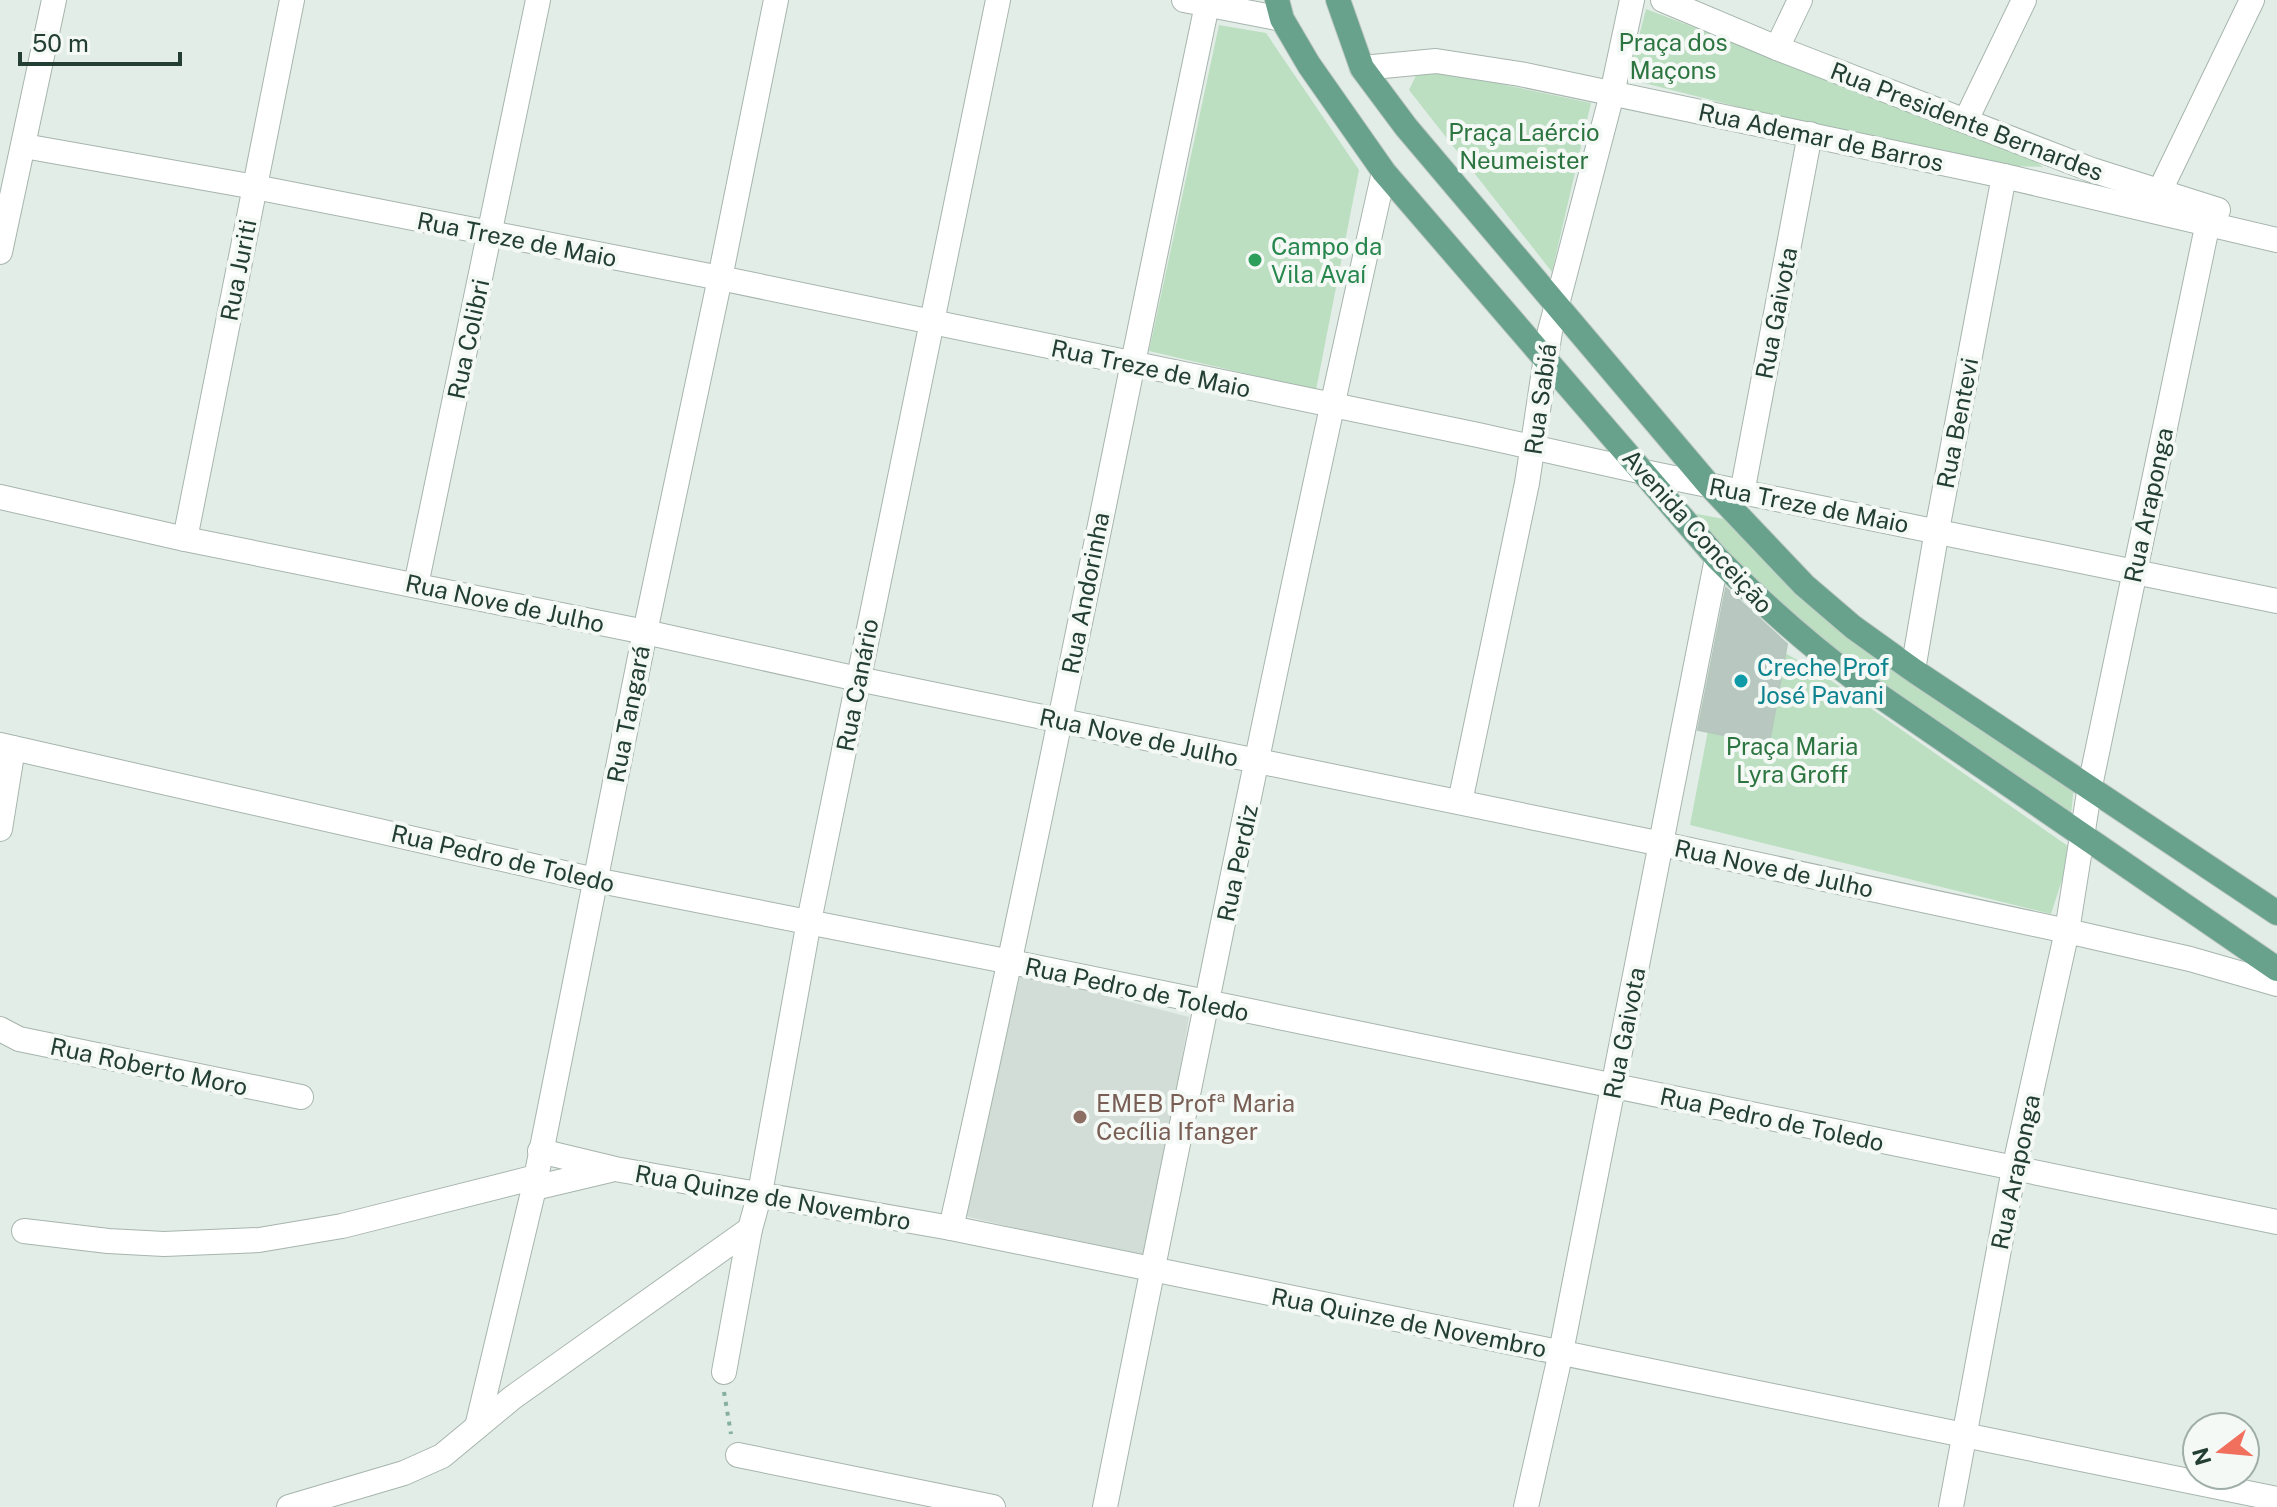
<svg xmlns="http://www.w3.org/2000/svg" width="2277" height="1507" viewBox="0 0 2277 1507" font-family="'Public Sans',sans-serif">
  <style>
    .built { fill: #d1ddd6 }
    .green { fill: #bcdec1 }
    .building { fill: #b8c8c0; stroke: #b6c7bd; stroke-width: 2 }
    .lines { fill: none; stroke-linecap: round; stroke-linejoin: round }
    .minor-casing { stroke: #a6b5ad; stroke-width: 26 }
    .major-casing { stroke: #c1c9c6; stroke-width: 26 }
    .path { stroke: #84b09d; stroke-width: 4; stroke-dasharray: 4 6; stroke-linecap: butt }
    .minor { stroke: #fff; stroke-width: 24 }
    .major { stroke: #68a28c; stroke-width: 24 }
    .leisure-dot { fill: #2e9e5b; stroke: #f4f9f6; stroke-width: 3 }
    .culture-dot { fill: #0f9aa8; stroke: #f4f9f6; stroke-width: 3 }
    .education-dot { fill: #8d6e63; stroke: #f4f9f6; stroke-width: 3 }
    .labels { text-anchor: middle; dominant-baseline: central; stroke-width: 8; stroke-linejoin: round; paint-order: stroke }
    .park-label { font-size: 24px; fill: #2d7540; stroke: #f4f9f6 }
    .street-label { font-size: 24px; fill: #233e33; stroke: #f4f9f6 }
    .leisure-label { font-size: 24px; fill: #27864d; stroke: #f4f9f6; text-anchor: start }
    .culture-label { font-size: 24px; fill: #0d838f; stroke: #f4f9f6; text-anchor: start }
    .education-label { font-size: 24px; fill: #785e54; stroke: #f4f9f6; text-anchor: start }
  </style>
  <rect width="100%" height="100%" fill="#e3ede7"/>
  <polygon class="built" points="1020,974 1189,1017 1148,1260 965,1216"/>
  <g class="green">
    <polygon points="1646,9 2026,154 2043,167 1990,165 1807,124 1628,79"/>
    <polygon points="1219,25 1266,33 1359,170 1316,390 1149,351"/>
    <polygon points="1420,67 1591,103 1552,272 1409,90"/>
    <polygon points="1692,513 1729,520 2074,786 2071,814 1827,651 1717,545"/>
    <polygon points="1729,620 1826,677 2072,849 2051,914 1690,825"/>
  </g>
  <polygon class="building" points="1726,588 1787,644 1769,744 1698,730"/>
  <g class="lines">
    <g class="minor-casing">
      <g id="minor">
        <polyline points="1184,0 1282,19"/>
        <polyline points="1663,0 1777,48 2092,170 2218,210"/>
        <polyline points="1777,48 1800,0"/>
        <polyline points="1362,68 1436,61 1520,74 2004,176 2277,240"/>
        <polyline points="1966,120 2024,0"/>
        <polyline points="24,146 255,187 720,278 1478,435 1644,472 2277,601"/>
        <polyline points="2152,207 2252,0"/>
        <polyline points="0,252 54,0"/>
        <polyline points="1742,493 1810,134"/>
        <polyline points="0,497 185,539 645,632 858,679 1662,844 2067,931 2190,959 2277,984"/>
        <polyline points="185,539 292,0"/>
        <polyline points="416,585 538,0"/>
        <polyline points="1913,670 1937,530 2004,176"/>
        <polyline points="0,745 595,880 1011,962 2277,1222"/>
        <polyline points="1460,802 1527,483 1550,331 1612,94 1632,0"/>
        <polyline points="0,829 13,748"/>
        <polyline points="0,1029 19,1039 301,1097"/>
        <polyline points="540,1151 615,1169 951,1228 2277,1499"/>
        <polyline points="534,1188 610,1170"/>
        <path d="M951 1228C1043 822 1121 412 1207 5"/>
        <polyline points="24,1231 108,1241 164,1244 259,1240 342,1226 536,1177"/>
        <polyline points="724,1372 750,1229 760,1193 809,921 998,0"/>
        <polyline points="477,1427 534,1188 645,632 720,278 776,0"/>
        <polyline points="738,1455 993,1507"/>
        <polyline points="289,1507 404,1473 442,1456 512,1398 750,1229"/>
        <path d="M1105 1507C1194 1061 1284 616 1384 172"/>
        <polyline points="1526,1507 1561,1352 1717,558"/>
        <polyline points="1951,1507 2014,1169 2067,931 2090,786 2211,208"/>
      </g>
    </g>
    <g class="major-casing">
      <g id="major">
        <path d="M1277 0 1282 19 1309 65 1384 172 1717 558C1761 602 1805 642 1855 679L2277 969"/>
        <polyline points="1338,0 1362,68 1406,127 1709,485 1804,585 1853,627 1913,670 2277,913"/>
      </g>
    </g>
    <polyline class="path" points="724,1392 731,1434"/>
    <use href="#minor" class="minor"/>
    <use href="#major" class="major"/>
  </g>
  <circle class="leisure-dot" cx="1255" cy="260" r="8"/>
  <circle class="culture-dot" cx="1741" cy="681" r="8"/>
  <circle class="education-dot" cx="1080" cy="1117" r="8"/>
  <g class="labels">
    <g class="park-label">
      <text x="1673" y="42">Praça dos<tspan x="1673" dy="28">Maçons</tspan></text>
      <text x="1524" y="132">Praça Laércio<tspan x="1524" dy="28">Neumeister</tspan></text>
      <text x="1792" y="746">Praça Maria<tspan x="1792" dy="28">Lyra Groff</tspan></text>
    </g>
    <g class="street-label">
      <text transform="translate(1967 121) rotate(21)">Rua Presidente Bernardes</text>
      <text transform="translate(1821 137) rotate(12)">Rua Ademar de Barros</text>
      <text transform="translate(517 239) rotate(11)">Rua Treze de Maio</text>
      <text transform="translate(238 270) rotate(-79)">Rua Juriti</text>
      <text transform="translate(1776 313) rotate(-79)">Rua Gaivota</text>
      <text transform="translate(468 339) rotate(-78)">Rua Colibri</text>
      <text transform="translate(1151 368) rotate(12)">Rua Treze de Maio</text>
      <text transform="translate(1540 399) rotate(-82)">Rua Sabiá</text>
      <text transform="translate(1957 423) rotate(-79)">Rua Bentevi</text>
      <text transform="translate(1809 505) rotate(11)">Rua Treze de Maio</text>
      <text transform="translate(2148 505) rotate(-78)">Rua Araponga</text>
      <text transform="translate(1698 531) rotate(48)">Avenida Conceição</text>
      <text transform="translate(1085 593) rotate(-79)">Rua Andorinha</text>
      <text transform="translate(505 603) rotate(12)">Rua Nove de Julho</text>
      <text transform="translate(857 685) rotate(-79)">Rua Canário</text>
      <text transform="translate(628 714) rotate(-79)">Rua Tangará</text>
      <text transform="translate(1139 737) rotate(12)">Rua Nove de Julho</text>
      <text transform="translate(503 858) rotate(13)">Rua Pedro de Toledo</text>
      <text transform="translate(1237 863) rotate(-78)">Rua Perdiz</text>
      <text transform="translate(1774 868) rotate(12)">Rua Nove de Julho</text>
      <text transform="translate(1137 989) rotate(12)">Rua Pedro de Toledo</text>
      <text transform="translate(1624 1033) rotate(-79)">Rua Gaivota</text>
      <text transform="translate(149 1066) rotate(12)">Rua Roberto Moro</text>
      <text transform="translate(1772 1119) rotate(12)">Rua Pedro de Toledo</text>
      <text transform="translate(2015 1172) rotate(-78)">Rua Araponga</text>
      <text transform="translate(773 1197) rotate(10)">Rua Quinze de Novembro</text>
      <text transform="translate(1409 1322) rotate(11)">Rua Quinze de Novembro</text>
    </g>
    <g class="leisure-label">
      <text x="1271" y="246">Campo da<tspan x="1271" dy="28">Vila Avaí</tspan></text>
    </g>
    <g class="culture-label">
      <text x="1757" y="667">Creche Prof<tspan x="1757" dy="28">José Pavani</tspan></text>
    </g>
    <g class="education-label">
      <text x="1096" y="1103">EMEB Profª Maria<tspan x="1096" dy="28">Cecília Ifanger</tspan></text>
    </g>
  </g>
  <g transform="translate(2221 1451) rotate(254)"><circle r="38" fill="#f4f9f6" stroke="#a0aea8" stroke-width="2"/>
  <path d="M0-6L14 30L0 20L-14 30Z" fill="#f16f5d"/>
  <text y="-12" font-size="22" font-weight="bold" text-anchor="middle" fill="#233e33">N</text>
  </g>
  <path d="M20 52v12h160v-12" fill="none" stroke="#233e33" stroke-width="4"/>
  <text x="32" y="52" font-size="24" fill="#233e33" stroke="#f4f9f6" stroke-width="6" paint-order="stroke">50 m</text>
</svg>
